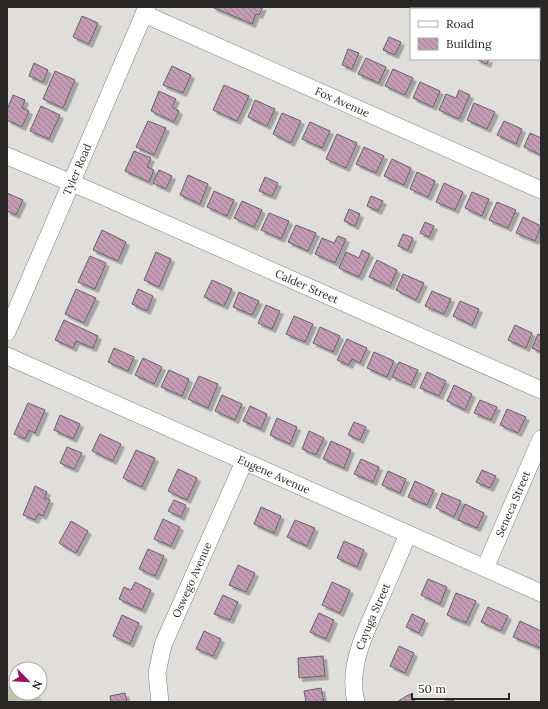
<svg xmlns="http://www.w3.org/2000/svg" width="548" height="709" viewBox="0 0 548 709" font-family="Lora,serif">
  <style>
    .grass { fill: #bcc5a7 }
    .building { fill: url(#building-back-hatch); stroke: #656264; filter: url(#shadow) }
    .lines { fill: none; stroke-linecap: round; stroke-linejoin: round }
    .minor-casing { stroke: #7f7e7c; stroke-width: 18 }
    .minor { stroke: #fff; stroke-width: 17 }
    .labels { text-anchor: middle; dominant-baseline: central; stroke-width: 3; stroke-linejoin: round; paint-order: stroke }
    .street-label { font-size: 11px; fill: #292827; stroke: #fff }
  </style>
  <defs>
    <pattern id="building-back-hatch" width="6" height="6" patternUnits="userSpaceOnUse"><rect width="6" height="6" fill="#c49bb5"/><path d="M-1 5l2 2M0 0l6 6M5-1l2 2" fill="none" stroke="#9f7e93"/></pattern>
    <filter id="shadow"><feDropShadow dx="3.5" dy="3.5" stdDeviation="0" flood-color="#0004"/></filter>
  </defs>
  <rect width="100%" height="100%" fill="#dfdedb"/>
  <polygon class="grass" points="7,686 16,689 16,693 27,693 42,699 40,702 7,702"/>
  <g class="building">
    <polygon points="212,7 263,7 259,15 256,14 252,24"/>
    <polygon points="458,7 474,7 473,9 463,9"/>
    <polygon points="483,7 506,7 505,9 483,9"/>
    <polygon points="82,16 98,23 89,44 73,37"/>
    <polygon points="540,24 541,25 541,41 539,40 539,28"/>
    <polygon points="389,37 401,42 395,55 383,50"/>
    <polygon points="348,49 359,53 352,69 342,65"/>
    <polygon points="366,58 386,67 379,83 358,74"/>
    <polygon points="476,59 489,59 487,64"/>
    <polygon points="34,63 48,70 43,82 29,76"/>
    <polygon points="172,66 191,75 183,93 163,85"/>
    <polygon points="393,69 413,78 405,95 385,86"/>
    <polygon points="55,71 75,80 63,108 43,99"/>
    <polygon points="420,82 440,91 433,107 413,98"/>
    <polygon points="224,85 249,96 237,121 213,110"/>
    <polygon points="459,90 470,95 459,119 439,110 446,94 456,98"/>
    <polygon points="159,91 176,99 172,107 179,111 174,122 151,111"/>
    <polygon points="13,95 25,100 22,108 29,111 22,127 7,120 7,110"/>
    <polygon points="255,100 275,109 267,126 248,117"/>
    <polygon points="474,103 495,112 487,129 467,120"/>
    <polygon points="41,106 60,115 49,139 30,131"/>
    <polygon points="282,113 301,121 291,143 273,134"/>
    <polygon points="148,121 166,128 154,155 136,147"/>
    <polygon points="504,121 522,129 516,144 497,135"/>
    <polygon points="310,122 330,131 322,148 302,139"/>
    <polygon points="530,133 541,138 541,155 524,147"/>
    <polygon points="337,134 357,143 346,168 326,159"/>
    <polygon points="364,147 384,156 376,173 356,164"/>
    <polygon points="134,151 151,158 147,167 154,170 149,182 125,171"/>
    <polygon points="392,159 411,168 404,185 384,176"/>
    <polygon points="159,170 172,176 166,189 153,183"/>
    <polygon points="417,172 435,181 428,197 410,189"/>
    <polygon points="188,175 208,184 200,204 180,195"/>
    <polygon points="265,177 278,183 272,196 259,191"/>
    <polygon points="444,183 463,192 455,210 436,202"/>
    <polygon points="214,191 234,200 227,216 207,207"/>
    <polygon points="472,192 489,199 482,216 465,208"/>
    <polygon points="7,193 23,200 16,215 7,211"/>
    <polygon points="371,196 383,201 378,211 367,206"/>
    <polygon points="242,201 262,210 254,227 234,218"/>
    <polygon points="497,202 516,210 508,228 489,220"/>
    <polygon points="349,209 360,214 355,226 344,221"/>
    <polygon points="269,213 289,221 281,239 261,230"/>
    <polygon points="523,217 541,226 535,241 516,233"/>
    <polygon points="425,222 434,226 429,237 420,233"/>
    <polygon points="296,225 316,233 308,251 288,242"/>
    <polygon points="102,230 126,242 118,261 93,250"/>
    <polygon points="403,234 413,238 408,250 398,246"/>
    <polygon points="338,236 346,239 335,263 315,254 322,238 334,243"/>
    <polygon points="362,250 370,254 359,277 339,268 346,252 359,258"/>
    <polygon points="156,252 171,259 159,287 144,280"/>
    <polygon points="90,256 106,263 95,289 78,282"/>
    <polygon points="377,260 397,270 390,286 369,277"/>
    <polygon points="403,274 424,283 416,300 396,290"/>
    <polygon points="212,280 232,289 224,306 204,297"/>
    <polygon points="76,289 96,298 84,323 65,314"/>
    <polygon points="138,289 153,296 147,311 132,304"/>
    <polygon points="432,291 451,299 444,314 425,306"/>
    <polygon points="239,292 259,301 252,315 233,307"/>
    <polygon points="460,301 479,309 472,325 453,316"/>
    <polygon points="266,305 280,311 272,329 258,323"/>
    <polygon points="294,316 313,324 305,342 286,334"/>
    <polygon points="64,320 98,336 93,348 76,341 73,348 55,340"/>
    <polygon points="515,325 532,333 526,348 508,340"/>
    <polygon points="320,327 340,336 333,352 313,343"/>
    <polygon points="538,334 541,335 541,352 532,348"/>
    <polygon points="347,339 367,348 360,363 352,359 349,365 337,360"/>
    <polygon points="114,348 134,357 128,371 108,362"/>
    <polygon points="374,352 394,361 387,377 367,368"/>
    <polygon points="143,358 162,367 154,384 135,375"/>
    <polygon points="399,362 418,370 411,385 392,377"/>
    <polygon points="169,370 189,379 182,396 161,387"/>
    <polygon points="427,372 446,381 439,396 420,388"/>
    <polygon points="199,376 218,384 208,408 188,399"/>
    <polygon points="454,385 472,394 465,410 447,401"/>
    <polygon points="222,395 242,404 235,420 215,411"/>
    <polygon points="480,400 497,407 491,420 474,413"/>
    <polygon points="28,403 45,410 35,433 29,430 25,439 14,434"/>
    <polygon points="250,406 267,414 261,429 243,421"/>
    <polygon points="507,409 526,417 518,433 500,425"/>
    <polygon points="60,415 80,424 73,439 54,430"/>
    <polygon points="277,418 297,427 290,444 270,435"/>
    <polygon points="354,422 366,427 360,440 348,435"/>
    <polygon points="309,431 324,438 316,455 302,449"/>
    <polygon points="100,434 121,444 113,461 92,451"/>
    <polygon points="331,441 351,450 344,468 323,459"/>
    <polygon points="67,447 82,453 74,469 60,463"/>
    <polygon points="136,450 155,458 142,487 123,478"/>
    <polygon points="361,459 379,467 373,482 354,474"/>
    <polygon points="178,469 197,478 187,500 168,491"/>
    <polygon points="482,470 496,476 490,488 476,482"/>
    <polygon points="388,471 406,479 400,493 382,485"/>
    <polygon points="415,481 434,490 427,505 408,497"/>
    <polygon points="35,486 47,492 44,498 50,500 43,516 38,514 35,520 23,515"/>
    <polygon points="442,493 461,501 454,517 436,508"/>
    <polygon points="174,500 186,505 181,517 168,511"/>
    <polygon points="465,504 484,513 477,528 458,520"/>
    <polygon points="261,507 281,516 274,533 254,524"/>
    <polygon points="163,519 180,527 171,546 154,539"/>
    <polygon points="295,520 315,528 307,546 287,537"/>
    <polygon points="71,521 88,531 76,553 59,543"/>
    <polygon points="344,541 364,550 357,567 337,558"/>
    <polygon points="148,549 164,556 155,576 139,569"/>
    <polygon points="238,565 255,573 246,592 229,585"/>
    <polygon points="428,579 447,587 440,604 421,595"/>
    <polygon points="135,582 151,590 142,610 119,599 124,587 131,590"/>
    <polygon points="332,582 350,590 340,613 322,605"/>
    <polygon points="456,593 476,601 466,623 447,615"/>
    <polygon points="223,595 238,602 230,620 214,614"/>
    <polygon points="488,607 508,616 501,631 481,622"/>
    <polygon points="319,613 334,620 326,639 310,632"/>
    <polygon points="412,614 425,620 419,633 406,627"/>
    <polygon points="122,615 139,623 130,644 113,636"/>
    <polygon points="520,621 541,631 541,645 540,648 513,637"/>
    <polygon points="204,631 221,639 213,656 196,649"/>
    <polygon points="399,646 414,653 405,673 390,666"/>
    <polygon points="323,656 325,676 299,678 298,658"/>
    <polygon points="321,688 324,702 306,702 304,691"/>
    <polygon points="125,693 127,702 111,702 110,696"/>
    <polygon points="410,694 414,702 397,702"/>
    <polygon points="447,698 456,702 445,702"/>
  </g>
  <g class="lines">
    <g class="minor-casing">
      <g id="minor">
        <path id="s1" d="M144 14 541 190"/>
        <path id="s2" d="M7 156 98 194 541 390"/>
        <path id="s3" d="M7 332 147 7"/>
        <path id="s4" d="M7 356 541 593"/>
        <path id="s5" d="M485 568 541 439"/>
        <path id="s6" d="M160 702 157 673 163 645 244 462"/>
        <path id="s7" d="M356 702C347 666 366 631 380 599 389 578 399 556 408 534"/>
      </g>
    </g>
    <use href="#minor" class="minor"/>
  </g>
  <g class="labels">
    <g class="street-label">
      <text stroke="none"><textPath href="#s1" startOffset="217">Fox Avenue</textPath></text>
      <text stroke="none"><textPath href="#s3" startOffset="177">Tyler Road</textPath></text>
      <text stroke="none"><textPath href="#s2" startOffset="327">Calder Street</textPath></text>
      <text stroke="none"><textPath href="#s4" startOffset="292">Eugene Avenue</textPath></text>
      <text stroke="none"><textPath href="#s5" startOffset="70">Seneca Street</textPath></text>
      <text stroke="none"><textPath href="#s6" startOffset="129">Oswego Avenue</textPath></text>
      <text stroke="none"><textPath href="#s7" startOffset="89">Cayuga Street</textPath></text>
    </g>
  </g>
  <rect width="548" height="709" fill="none" stroke="#292827" stroke-width="16"/>
  <rect x="410" y="8" width="130" height="52" fill="#ffffff" stroke="#a9a9a9"/>
  <rect x="418" y="21" width="20" height="6" fill="#ffffff" stroke="#a9a9a9"/>
  <text x="446" y="28" font-size="12" fill="#292827">Road</text>
  <rect x="418" y="38" width="20" height="12" fill="url(#building-back-hatch)" stroke="#a9a9a9"/>
  <text x="446" y="48" font-size="12" fill="#292827">Building</text>
  <g transform="translate(28 681) rotate(114)"><circle r="19" fill="#ffffff" stroke="#a9a9a9"/>
  <path d="M0-3L7 15L0 10L-7 15Z" fill="#981165"/>
  <text y="-6" font-size="11" font-weight="bold" text-anchor="middle" fill="#292827">N</text>
  </g>
  <path d="M412 693v6h97v-6" fill="none" stroke="#292827" stroke-width="2"/>
  <text x="418" y="693" font-size="12" fill="#292827" stroke="#ffffff" stroke-width="3" paint-order="stroke">50 m</text>
</svg>
